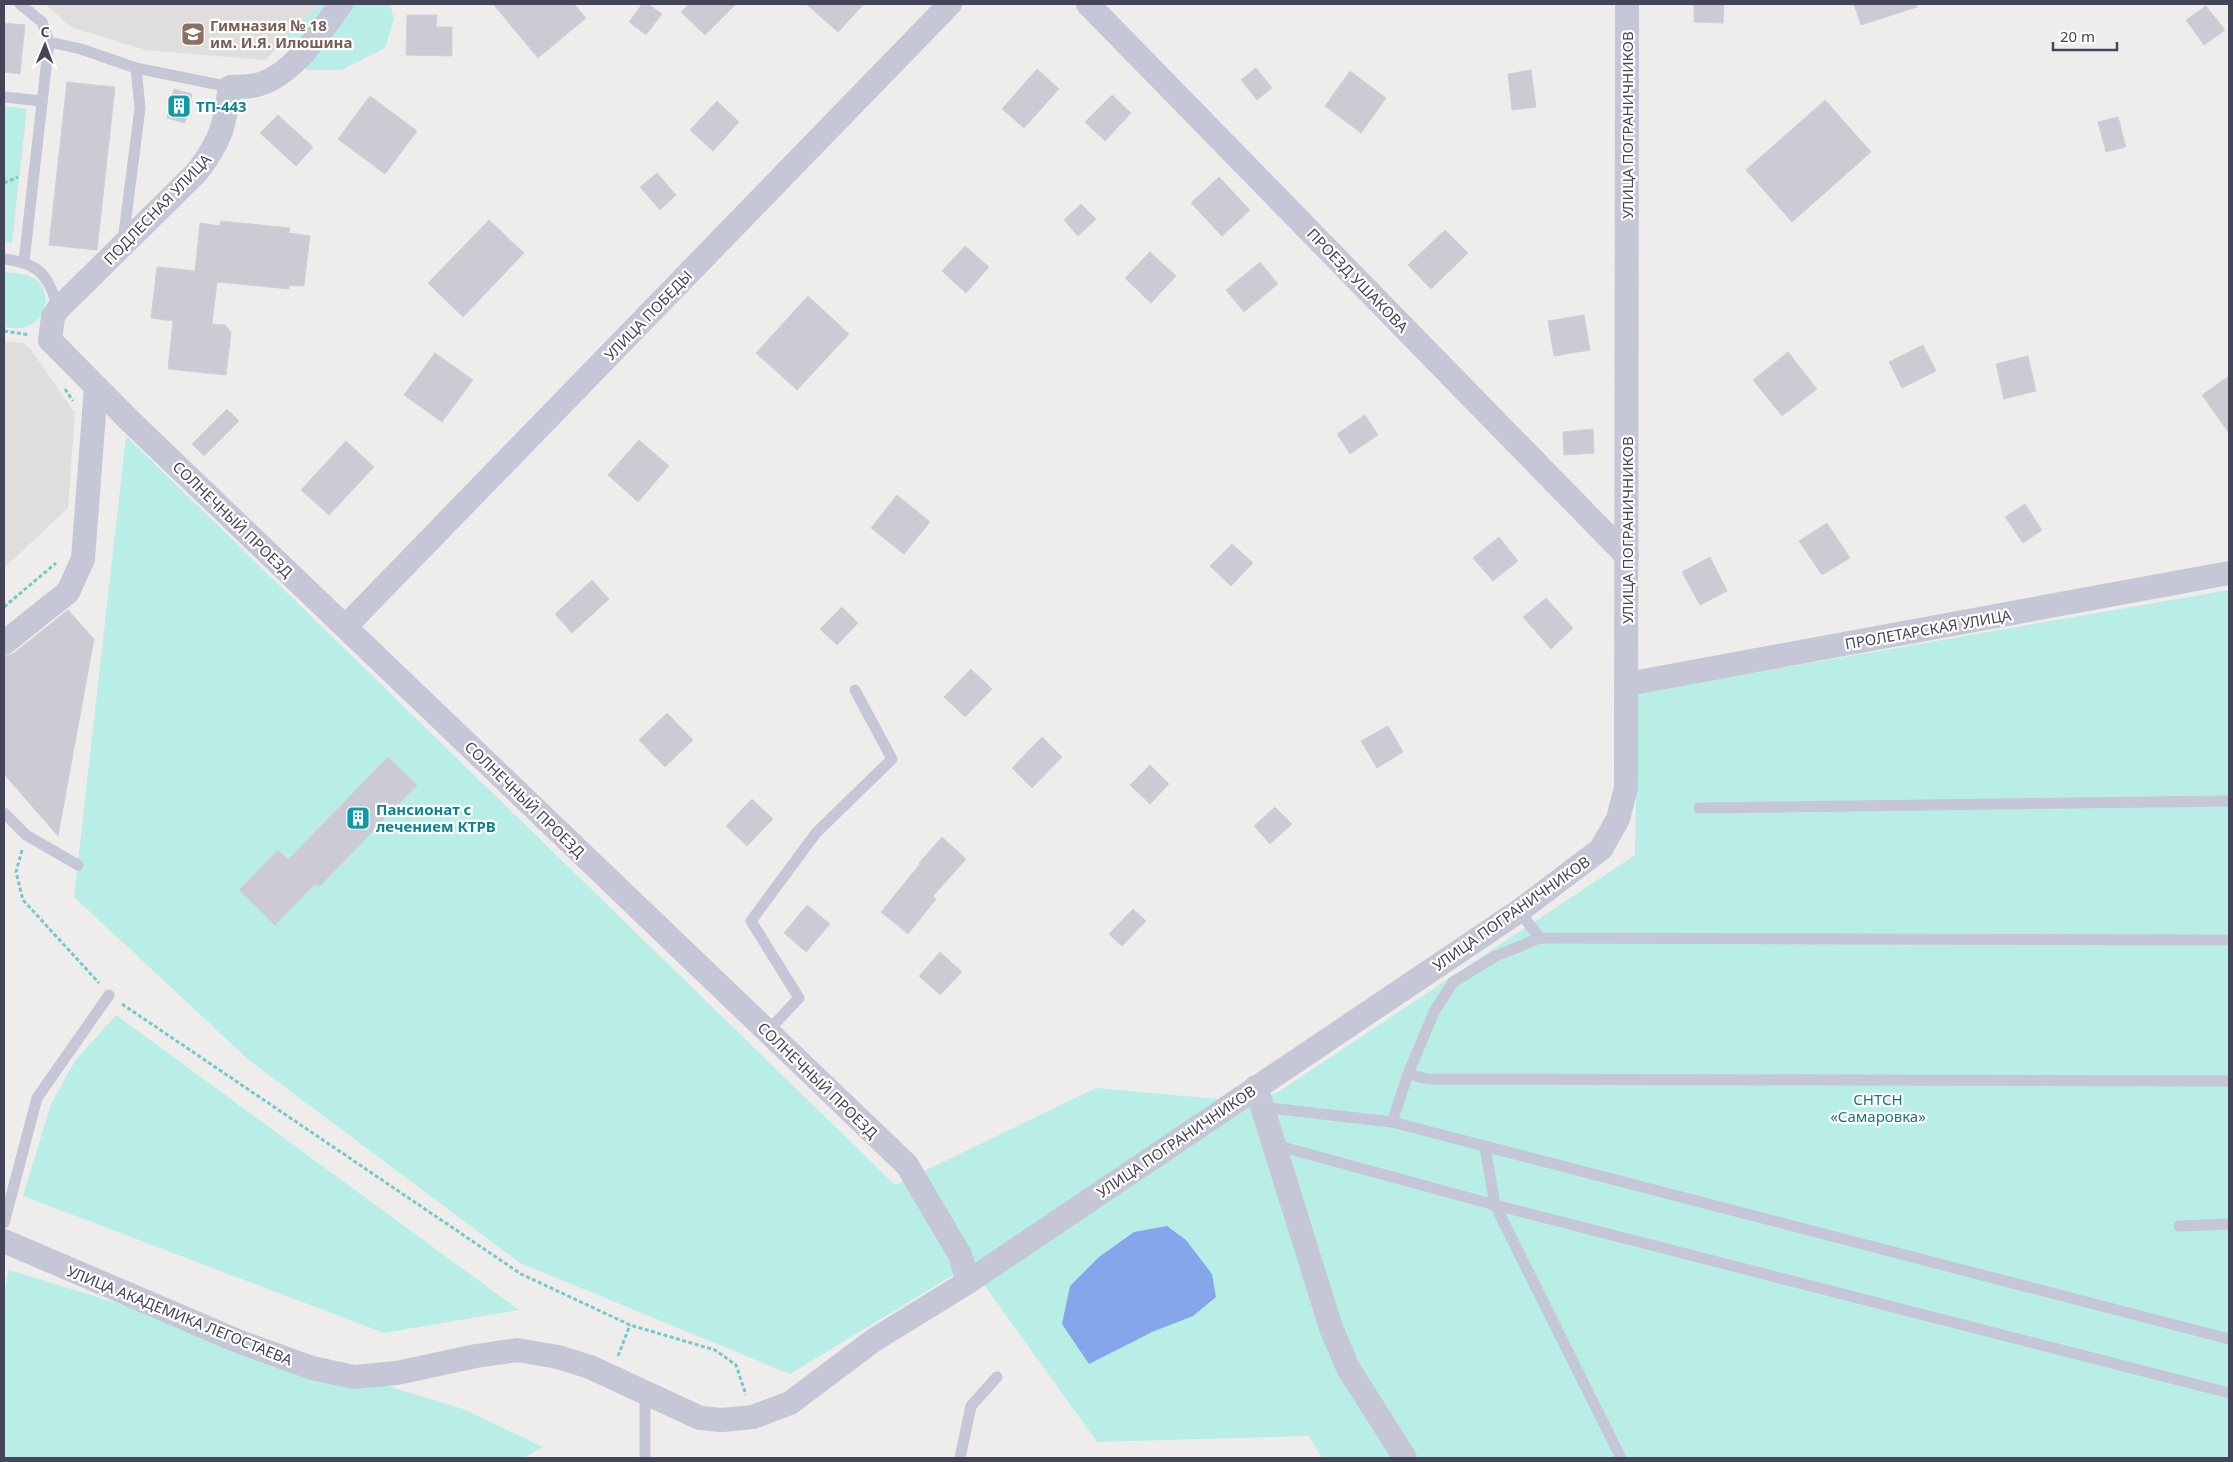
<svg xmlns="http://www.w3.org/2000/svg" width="2233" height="1462" viewBox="0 0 2233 1462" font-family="'Noto Sans',sans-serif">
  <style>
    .education { fill: #e0dddd }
    .green { fill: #b8eee6 }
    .water { fill: #85a6eb }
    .building { fill: #cccbd4; stroke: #d1cfd8 }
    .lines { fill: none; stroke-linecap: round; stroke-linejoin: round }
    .path { stroke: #71cbc9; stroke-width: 3; stroke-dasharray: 4 2.5; stroke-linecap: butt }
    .lane { stroke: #c5c6d6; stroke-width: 11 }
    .street { stroke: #c5c6d6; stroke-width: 24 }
    .labels { text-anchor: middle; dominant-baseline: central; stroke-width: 4.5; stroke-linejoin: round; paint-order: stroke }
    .education-label { font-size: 15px; font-weight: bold; fill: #785e54; stroke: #fff; text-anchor: start }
    .culture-label { font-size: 15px; font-weight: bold; fill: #0d838f; stroke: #fff; text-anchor: start }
    .street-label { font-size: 15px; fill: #444559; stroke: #fff }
    .park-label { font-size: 15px; fill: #167975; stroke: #fff }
  </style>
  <rect width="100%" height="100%" fill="#efedeb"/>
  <g class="education">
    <polygon points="45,4 320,4 265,60 145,50 71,27"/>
    <polygon points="4,341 23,343 31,350 75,413 68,508 4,568"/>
  </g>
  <g class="green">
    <polygon points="320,4 390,4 394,19 385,48 341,70 307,70 282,42"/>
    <polygon points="4,106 27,109 12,243 4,242"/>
    <path d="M4 272C14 273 26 273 35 279 51 290 48 316 31 325 22 330 13 328 4 327Z"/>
    <polygon points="126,436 895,1185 1096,1088 1252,1102 1278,1092 1635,855 1638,693 2229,590 2229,1458 1322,1458 1309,1436 1097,1442 970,1265 790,1374 520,1263 250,1061 74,897"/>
    <polygon points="116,1015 519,1310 384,1333 23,1196 51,1104 75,1061"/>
    <polygon points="9,1270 463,1409 543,1447 523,1458 4,1458 4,1292"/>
  </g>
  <polygon class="water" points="1167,1226 1186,1240 1212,1274 1216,1297 1193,1316 1152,1332 1089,1364 1062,1324 1070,1286 1099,1257 1134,1232"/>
  <g class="building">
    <polygon points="493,4 574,4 586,18 538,58"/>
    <polygon points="642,4 648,4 662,14 646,35 629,22"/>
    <polygon points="689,4 736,4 705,35 681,12"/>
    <polygon points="806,4 864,4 838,32"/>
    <polygon points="1694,4 1724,4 1723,23 1694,22"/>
    <polygon points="1854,4 1916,4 1917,7 1861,25"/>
    <polygon points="2206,6 2225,30 2204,45 2186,20"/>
    <polygon points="407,15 437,15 436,27 452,27 452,56 406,55"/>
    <polygon points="4,23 25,25 20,74 4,72"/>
    <polygon points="1256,68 1272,88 1257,100 1241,80"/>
    <polygon points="1037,69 1059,89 1024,128 1002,109"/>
    <polygon points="1531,70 1536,107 1512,110 1508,74"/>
    <polygon points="1350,71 1386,98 1361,133 1325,106"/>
    <polygon points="67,82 115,87 97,250 49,245"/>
    <polygon points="174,89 192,94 185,123 167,118"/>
    <polygon points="1112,95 1131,113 1105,141 1085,122"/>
    <polygon points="370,96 417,131 385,174 338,139"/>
    <polygon points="1825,100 1871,152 1792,222 1746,170"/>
    <polygon points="717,101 739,122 713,151 690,130"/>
    <polygon points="278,115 313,147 296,166 260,133"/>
    <polygon points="2118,117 2126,147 2106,152 2098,122"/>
    <polygon points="657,173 676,195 660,210 640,187"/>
    <polygon points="1219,177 1250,210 1222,236 1191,203"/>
    <polygon points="1081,204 1096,219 1078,236 1064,220"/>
    <polygon points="489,220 524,253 463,317 428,283"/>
    <polygon points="221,221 290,228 289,233 310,236 304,286 289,285 289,289 217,282 212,324 225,325 231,332 226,375 168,369 173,321 151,318 157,267 195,271 200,223 220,226"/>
    <polygon points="1445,230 1468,253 1431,289 1408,265"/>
    <polygon points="965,246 989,267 966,293 942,271"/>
    <polygon points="1150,252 1176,276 1151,303 1125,278"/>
    <polygon points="1260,262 1278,284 1244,312 1226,290"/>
    <polygon points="808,296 849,334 797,390 756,353"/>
    <polygon points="1584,315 1590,350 1554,356 1548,321"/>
    <polygon points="1923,345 1936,371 1902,388 1889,362"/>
    <polygon points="1788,352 1817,389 1782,416 1753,380"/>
    <polygon points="435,353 473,380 442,422 404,395"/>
    <polygon points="2028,356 2036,391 2004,399 1996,364"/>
    <polygon points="2229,376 2229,433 2202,395"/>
    <polygon points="227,409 239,421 204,456 192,444"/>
    <polygon points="1365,415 1378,435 1350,454 1337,434"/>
    <polygon points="1593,429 1594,453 1564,455 1563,432"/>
    <polygon points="639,440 669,466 638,502 608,475"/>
    <polygon points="346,441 374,467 329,515 301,490"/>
    <polygon points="897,495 930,522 904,554 871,528"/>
    <polygon points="2025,504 2042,530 2023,543 2005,517"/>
    <polygon points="1827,523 1850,558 1822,575 1799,541"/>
    <polygon points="1499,537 1518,561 1493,581 1473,558"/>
    <polygon points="1232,544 1253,563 1231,586 1210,566"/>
    <polygon points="1710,557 1727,591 1700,605 1682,572"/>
    <polygon points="592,580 609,599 572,633 555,614"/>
    <polygon points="1546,598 1573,628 1551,649 1523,617"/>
    <polygon points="842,607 858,623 837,645 820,629"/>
    <polygon points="68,610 94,639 58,836 4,774 4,656 13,654"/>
    <polygon points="971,669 992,689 965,717 944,697"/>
    <polygon points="667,713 693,740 665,767 639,740"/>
    <polygon points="1388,726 1403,752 1377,768 1361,741"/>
    <polygon points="1042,737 1062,757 1032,788 1012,768"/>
    <polygon points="388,757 417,785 319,887 315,884 275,925 239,890 278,850 288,860"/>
    <polygon points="1150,765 1169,784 1150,804 1130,785"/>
    <polygon points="752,799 773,819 747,846 726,826"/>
    <polygon points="1275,807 1292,824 1270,844 1254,826"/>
    <polygon points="942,837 966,859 933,896 936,899 908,934 881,912 920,864 919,863"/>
    <polygon points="807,905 830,924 806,952 784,933"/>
    <polygon points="1133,909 1146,921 1122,946 1109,934"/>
    <polygon points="940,952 962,972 940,995 919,976"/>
  </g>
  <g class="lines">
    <g class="path">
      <polyline points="4,183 18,177"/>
      <polyline points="4,331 30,335"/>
      <polyline points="65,389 73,401"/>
      <polyline points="4,607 56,563"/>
      <polyline points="22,850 16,872 23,900 99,983"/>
      <polyline points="122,1004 521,1274 630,1325 715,1350 736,1365 746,1395"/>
      <polyline points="618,1356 630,1325"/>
    </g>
    <g class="lane">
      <polyline points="20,4 42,22 49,42 81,49 136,68 140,108 123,241"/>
      <polyline points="136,68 230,87"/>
      <polyline points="4,97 42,101"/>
      <path d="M4 259C39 263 49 275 58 309"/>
      <polyline points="24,261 49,42"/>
      <polyline points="1699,808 2229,801"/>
      <polyline points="4,813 26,835 78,865"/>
      <polyline points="1519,911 1540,938 2229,940"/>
      <polyline points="767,1032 799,998 751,921 816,833 892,759 855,690"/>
      <polyline points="1408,1074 1428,1079 2229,1081"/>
      <polyline points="1262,1107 1392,1122 2229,1339"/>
      <polyline points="1392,1122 1408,1074 1434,1012 1453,982 1496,956 1540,938"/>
      <polyline points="1275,1145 1495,1205 2229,1393"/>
      <polyline points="1485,1147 1495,1205 1621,1458"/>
      <polyline points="4,1223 37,1098 109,995"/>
      <polyline points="2179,1226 2229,1224"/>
      <polyline points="645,1458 645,1392"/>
      <polyline points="960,1458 971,1406 997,1377"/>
    </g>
    <g class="street">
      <path d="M341 4C321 32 292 76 257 85 248 87 238 87 230 87 224 127 222 139 197 172L58 309 53 317 50 340 129 420 907 1165 960 1255 968 1282"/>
      <polyline points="1088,4 1627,556"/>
      <polyline points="345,627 950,4"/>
      <polyline points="4,643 68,592 83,559 96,387"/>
      <polyline points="1627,684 2229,573"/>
      <polyline points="1256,1087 1331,1328 1348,1368 1405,1458"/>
      <polyline points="4,1241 240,1342 312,1368 354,1377 397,1373 476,1356 517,1350 558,1357 590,1367 700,1418 722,1420 753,1417 790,1403 874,1340 968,1282 1519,911 1601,849 1618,819 1626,788 1627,4"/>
    </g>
  </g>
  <defs>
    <g id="school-square" transform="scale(1.25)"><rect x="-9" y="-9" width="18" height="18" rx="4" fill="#8d6e63" stroke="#fff"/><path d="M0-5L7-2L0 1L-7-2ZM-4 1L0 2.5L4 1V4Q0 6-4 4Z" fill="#fff"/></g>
    <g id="building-square" transform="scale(1.25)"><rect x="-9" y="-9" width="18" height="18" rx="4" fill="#0f9aa8" stroke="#fff"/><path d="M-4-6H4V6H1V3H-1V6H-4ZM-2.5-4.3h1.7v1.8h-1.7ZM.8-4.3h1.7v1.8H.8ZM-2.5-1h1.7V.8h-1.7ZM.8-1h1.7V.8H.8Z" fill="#fff"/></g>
  </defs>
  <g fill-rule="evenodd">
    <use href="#school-square" x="193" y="34"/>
    <use href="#building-square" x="179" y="106"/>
    <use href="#building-square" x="358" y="818"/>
  </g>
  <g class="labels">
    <g class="education-label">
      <text x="210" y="25">Гимназия № 18<tspan x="210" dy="17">им. И.Я. Илюшина</tspan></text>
    </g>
    <g class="culture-label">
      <text x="196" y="106">ТП-443</text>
      <text x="376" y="809">Пансионат с<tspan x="376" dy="17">лечением КТРВ</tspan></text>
    </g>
    <g class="street-label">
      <text transform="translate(1627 125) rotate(-90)">УЛИЦА ПОГРАНИЧНИКОВ</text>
      <text transform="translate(157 209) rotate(-46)">ПОДЛЕСНАЯ УЛИЦА</text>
      <text transform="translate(1358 280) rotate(46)">ПРОЕЗД УШАКОВА</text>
      <text transform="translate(648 315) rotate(-46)">УЛИЦА ПОБЕДЫ</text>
      <text transform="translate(233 519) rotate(44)">СОЛНЕЧНЫЙ ПРОЕЗД</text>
      <text transform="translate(1627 530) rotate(-90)">УЛИЦА ПОГРАНИЧНИКОВ</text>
      <text transform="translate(1928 629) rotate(-10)">ПРОЛЕТАРСКАЯ УЛИЦА</text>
      <text transform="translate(525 799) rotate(44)">СОЛНЕЧНЫЙ ПРОЕЗД</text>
      <text transform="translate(1511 913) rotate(-35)">УЛИЦА ПОГРАНИЧНИКОВ</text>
      <text transform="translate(818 1080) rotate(44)">СОЛНЕЧНЫЙ ПРОЕЗД</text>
      <text transform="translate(1176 1141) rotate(-34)">УЛИЦА ПОГРАНИЧНИКОВ</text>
      <text transform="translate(180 1315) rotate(22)">УЛИЦА АКАДЕМИКА ЛЕГОСТАЕВА</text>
    </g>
    <g class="park-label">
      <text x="1878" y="1099">СНТСН<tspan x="1878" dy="17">«Самаровка»</tspan></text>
    </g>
  </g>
  <rect width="2233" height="1462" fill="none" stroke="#444559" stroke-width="10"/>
  <g transform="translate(45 45) rotate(1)" stroke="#ffffff" stroke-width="4" paint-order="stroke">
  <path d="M0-4L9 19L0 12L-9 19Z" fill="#444559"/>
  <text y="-8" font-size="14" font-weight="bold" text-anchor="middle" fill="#444559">С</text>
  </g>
  <path d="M2053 42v8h64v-8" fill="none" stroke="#444559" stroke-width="2.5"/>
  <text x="2060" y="42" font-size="15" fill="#444559" stroke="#ffffff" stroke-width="4" paint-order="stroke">20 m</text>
</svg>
